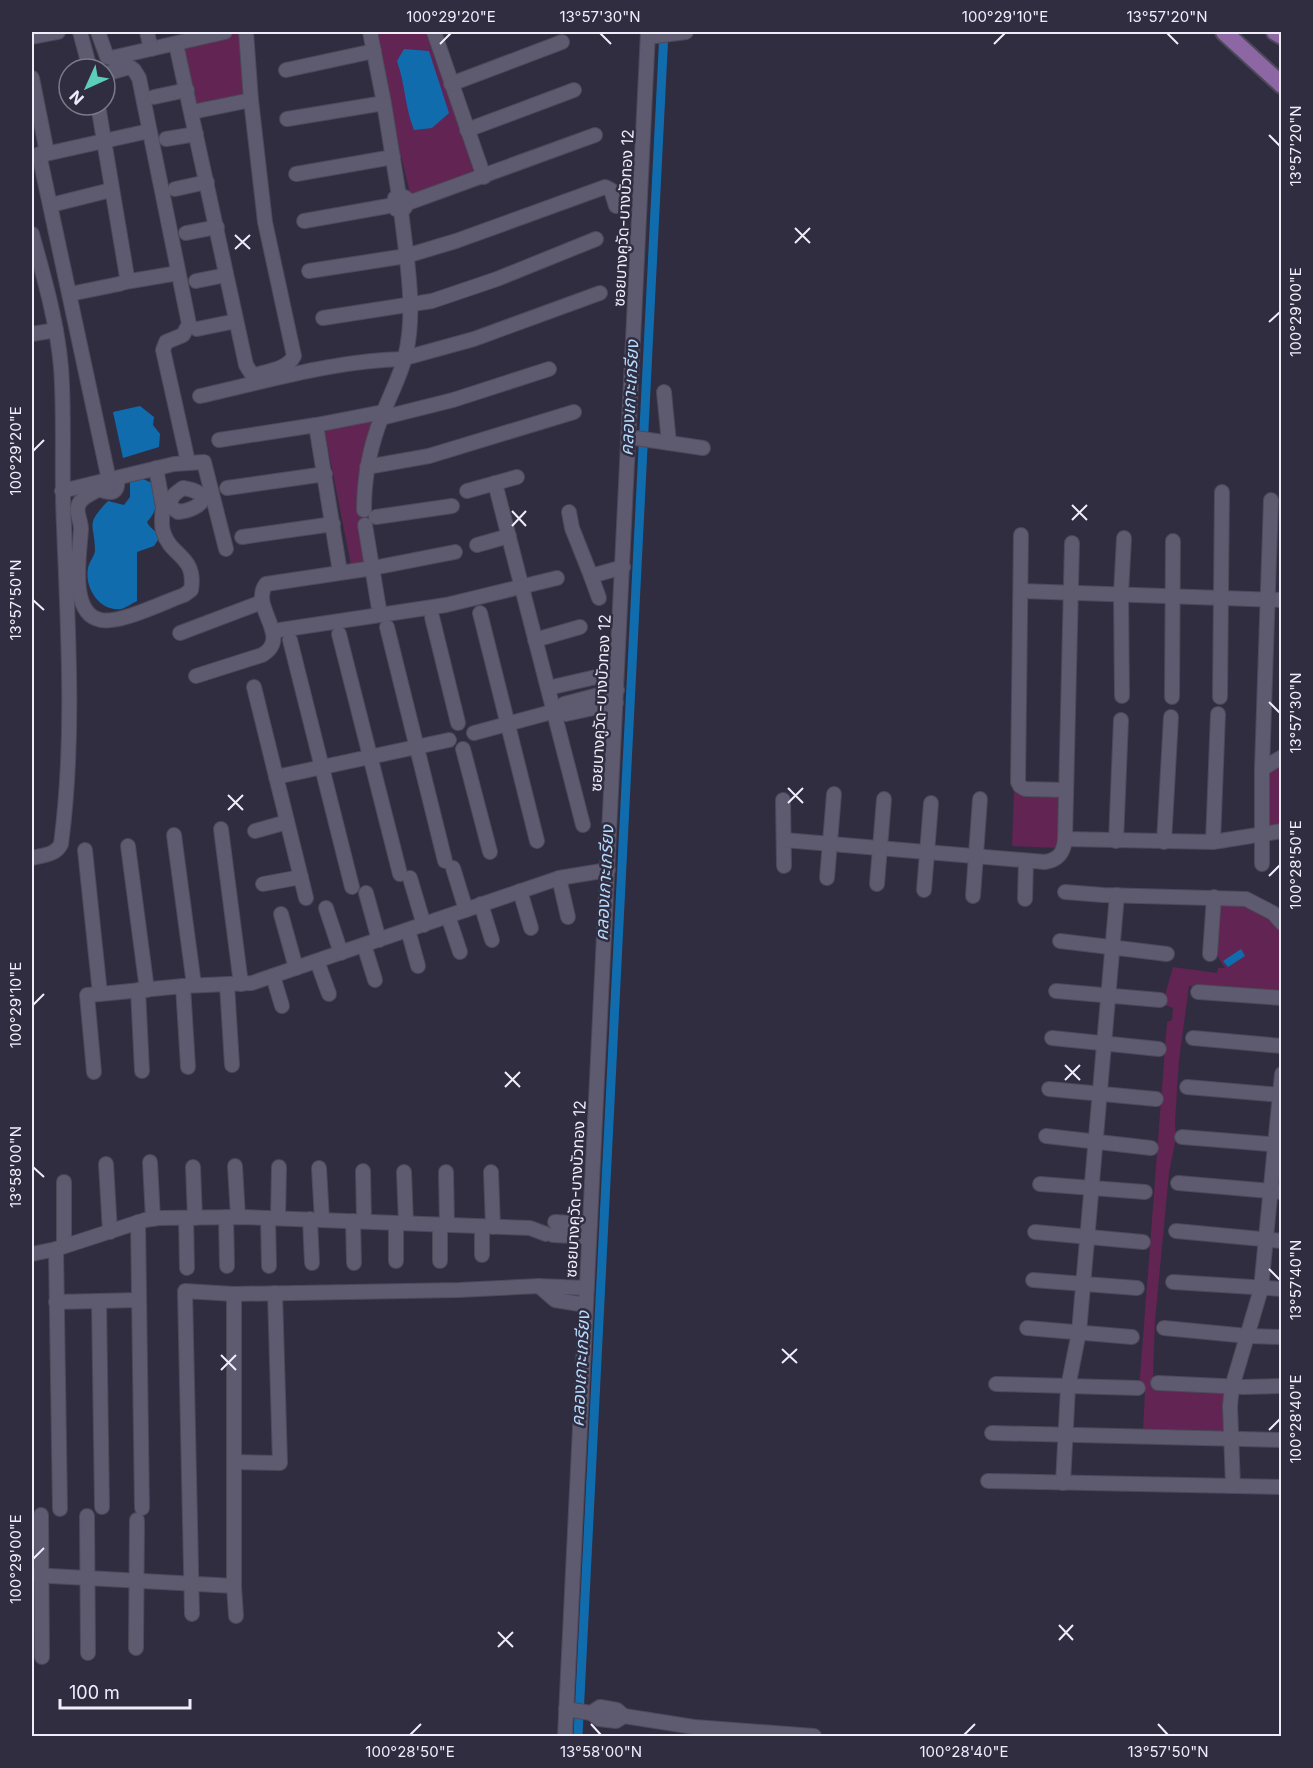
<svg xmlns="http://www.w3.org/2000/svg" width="1313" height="1768" viewBox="0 0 1313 1768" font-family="Inter,'Noto Sans Thai',sans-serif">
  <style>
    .green { fill: #612453 }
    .water { fill: #116cae }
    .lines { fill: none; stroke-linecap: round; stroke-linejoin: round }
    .canal { stroke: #116cae; stroke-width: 9 }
    .minor-casing { stroke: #4c4959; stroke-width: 16 }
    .major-casing { stroke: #4c4959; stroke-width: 20 }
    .minor { stroke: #5e5a70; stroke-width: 14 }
    .major { stroke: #8c67a4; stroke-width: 16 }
    .ticks { fill: none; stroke: #efedfa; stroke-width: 2 }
    .labels { text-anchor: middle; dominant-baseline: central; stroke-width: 5; stroke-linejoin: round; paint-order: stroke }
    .street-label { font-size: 16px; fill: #efedfa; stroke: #302d40 }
    .water-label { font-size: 18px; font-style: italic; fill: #b4dafd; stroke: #302d40 }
    .neatline { fill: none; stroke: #efedfa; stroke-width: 2 }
    .ticks-label { font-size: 15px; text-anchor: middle; fill: #efedfa }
  </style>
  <rect width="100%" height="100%" fill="#302d40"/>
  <g class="green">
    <polygon points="208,32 243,32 248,99 192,112 175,38"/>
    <polygon points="371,32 439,32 486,174 415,199 410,193"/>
    <polygon points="377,417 360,515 372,563 351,565 324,428"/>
    <polygon points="1281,755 1281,830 1270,832 1269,763"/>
    <polygon points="1014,789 1059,790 1058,848 1012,846"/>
    <path d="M1217 905C1239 905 1272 907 1281 933 1284 943 1281 981 1281 994L1189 986 1179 1060 1175 1122 1176 1138 1169 1173 1155 1321 1153 1375 1154 1382 1228 1389 1225 1435 1143 1431 1145 1391 1139 1390 1167 1022 1172 1020 1173 1008 1165 1005V995L1173 967 1217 973 1218 968H1225C1209 946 1214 930 1217 905Z"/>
  </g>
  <g class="water">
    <path d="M404 49 429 51 449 113 432 128 414 130C405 108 405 83 397 61Z"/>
    <polygon points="140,406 154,417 153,425 160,434 159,447 123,458 113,412"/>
    <path d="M141 478 154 484C159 499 158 510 147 522 150 529 156 530 160 537L154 546 137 552V601C132 603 126 608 121 609 100 612 84 588 88 568 89 562 94 557 95 551 95 523 84 526 108 501L124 505 130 497V480Z"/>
    <polygon points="1241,949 1245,956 1228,967 1223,961"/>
  </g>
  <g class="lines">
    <polyline class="canal" points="578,1736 664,32"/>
    <g class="minor-casing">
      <g id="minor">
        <polyline points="80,32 90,69"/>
        <polyline points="98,32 107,57 111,58 225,32"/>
        <polyline points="147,32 151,49"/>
        <polyline points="370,32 384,103 399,196"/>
        <polyline points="434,32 484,177"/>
        <polyline points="32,37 58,32"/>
        <polyline points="648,37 686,32"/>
        <path d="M176 44 246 365 251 373 255 375C267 371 288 369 294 356L265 222 251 100 246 32"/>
        <polyline points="286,70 374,51"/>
        <polyline points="105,74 130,67 134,70 139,78 189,324 183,335 166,342 163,350 188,462"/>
        <polyline points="32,78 47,153"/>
        <polyline points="451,84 562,42"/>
        <polyline points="154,97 187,90"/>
        <polyline points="192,112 251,100"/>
        <polyline points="287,119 384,103"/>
        <polyline points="467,130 574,90"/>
        <polyline points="166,139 196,134"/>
        <polyline points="39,154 109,480"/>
        <polyline points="32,157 149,131"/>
        <polyline points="296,174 393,157"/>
        <polyline points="175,189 207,182"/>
        <polyline points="408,203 406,198 402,196 395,198 394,203 396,209 403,210 408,203 595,135"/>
        <polyline points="51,205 111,190"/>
        <polyline points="304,221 394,205"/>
        <polyline points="186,233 217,227"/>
        <path d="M32 234C44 277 57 322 61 367 65 420 61 473 64 526 68 631 75 739 61 844 56 855 43 855 32 858"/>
        <polyline points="309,271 406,256 456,241 605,187 611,190 616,206"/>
        <polyline points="196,281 226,275"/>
        <polyline points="125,282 178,273"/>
        <polyline points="70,294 119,284 125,282 127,277 98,105"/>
        <polyline points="323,318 432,301 497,279 596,239"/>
        <polyline points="197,329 236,321"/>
        <polyline points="32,334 56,330"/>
        <polyline points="405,358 474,339 600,293"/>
        <polyline points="664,392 669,443"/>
        <path d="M200 396C267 381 336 360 405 359"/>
        <polyline points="381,418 453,400 549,369"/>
        <polyline points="316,425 340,572"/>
        <polyline points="629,437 703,448"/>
        <polyline points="219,440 316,425 383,412"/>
        <polyline points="367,467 429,456 574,412"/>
        <polyline points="156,468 163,507"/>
        <path d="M117 478C119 493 112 495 99 489 93 493 84 496 80 502 74 511 81 519 81 529 80 552 68 614 101 620 120 624 164 602 184 595L191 590C197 555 170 557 163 531 161 524 162 515 163 507L170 506"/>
        <polyline points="495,483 583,825"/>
        <path d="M183 488C215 493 203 509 178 512L170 506C170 496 176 493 183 488Z"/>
        <polyline points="227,488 325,474"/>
        <polyline points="62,491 174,464 204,462 226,549"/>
        <polyline points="467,491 517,477"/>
        <path d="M364 510C364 478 370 446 382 416 389 397 400 377 405 357 417 310 406 257 401 210"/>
        <polyline points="569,512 572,528 591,576 623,567"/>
        <polyline points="376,517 452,506"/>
        <polyline points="365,525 380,615"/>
        <polyline points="1021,535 1018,782 1020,786 1025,789 1066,790"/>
        <polyline points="242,537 333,524"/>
        <polyline points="477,545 509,536"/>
        <polyline points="591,576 599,598"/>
        <polyline points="1021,591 1282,600"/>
        <polyline points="480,613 537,841"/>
        <polyline points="432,617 458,723"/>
        <polyline points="387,627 445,861"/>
        <polyline points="280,630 446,605 557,578"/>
        <polyline points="180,633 262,602"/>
        <polyline points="339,634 400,874"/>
        <polyline points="290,640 352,887"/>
        <polyline points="535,640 580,627"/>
        <path d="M196 676 262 655C293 637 249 607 266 584L373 568 455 552"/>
        <polyline points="254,687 306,898"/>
        <polyline points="548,688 596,677"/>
        <polyline points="1122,696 1121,594 1124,538"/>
        <polyline points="1172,697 1173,541"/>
        <polyline points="1220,697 1222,492"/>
        <polyline points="559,710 566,714 616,703"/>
        <polyline points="474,733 559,710 564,704 617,690"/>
        <polyline points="463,749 490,852"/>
        <polyline points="1262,769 1282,757"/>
        <polyline points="276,777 449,740"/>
        <polyline points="783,800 784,866"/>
        <polyline points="221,829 241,984"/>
        <polyline points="255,831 287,822"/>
        <polyline points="174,835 194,985"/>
        <polyline points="1065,839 1213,842 1282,831"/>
        <path d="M784 840 1045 862C1059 860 1064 852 1065 839L1072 543"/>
        <polyline points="1116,841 1121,720"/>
        <polyline points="1164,842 1171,717"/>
        <polyline points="1213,842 1218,714"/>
        <polyline points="128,846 147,990"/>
        <polyline points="85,850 100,994 183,986 252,983 559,878 608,870"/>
        <polyline points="1262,864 1262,769 1271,500"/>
        <polyline points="453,868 466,910"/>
        <polyline points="410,878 424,925"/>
        <polyline points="559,878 568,917"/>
        <polyline points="827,878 834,794"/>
        <polyline points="263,884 301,877"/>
        <polyline points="877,884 884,799"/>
        <polyline points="924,890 931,803"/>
        <polyline points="520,891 531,928"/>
        <polyline points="1065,892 1103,895 1246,899 1273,913 1282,923"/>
        <polyline points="366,893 379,940"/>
        <polyline points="973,896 980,799"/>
        <polyline points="1025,899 1026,861"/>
        <polyline points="481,904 492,940"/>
        <polyline points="326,908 341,953"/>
        <polyline points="281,914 296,968"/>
        <polyline points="448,916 460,952"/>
        <polyline points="408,930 418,966"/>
        <polyline points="1060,941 1167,954"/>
        <polyline points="364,945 375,980"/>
        <polyline points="1210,954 1214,897"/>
        <polyline points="317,961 329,994"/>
        <polyline points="273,976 282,1006"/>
        <polyline points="227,985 232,1065"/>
        <polyline points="183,986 188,1067"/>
        <polyline points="138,990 142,1071"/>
        <polyline points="1056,991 1160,1000"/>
        <polyline points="1198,992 1282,998"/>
        <polyline points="1052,1038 1159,1049"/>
        <polyline points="1193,1038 1282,1046"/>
        <polyline points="94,1072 87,995 100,994"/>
        <polyline points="1187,1087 1282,1095"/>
        <polyline points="1049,1089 1156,1099"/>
        <polyline points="1046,1136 1151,1148"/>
        <polyline points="1182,1137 1282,1145"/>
        <polyline points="150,1162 153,1219"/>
        <polyline points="106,1164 110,1232"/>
        <polyline points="235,1166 238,1217"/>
        <polyline points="193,1167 195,1218"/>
        <polyline points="319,1168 322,1220"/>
        <polyline points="363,1171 364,1221"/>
        <polyline points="404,1172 406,1223"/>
        <polyline points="446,1172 447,1225"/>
        <polyline points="491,1172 493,1227"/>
        <polyline points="1178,1183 1282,1192"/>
        <polyline points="1040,1184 1145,1192"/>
        <polyline points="226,1217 227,1266"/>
        <polyline points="186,1218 187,1268"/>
        <polyline points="268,1218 269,1266"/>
        <polyline points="278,1218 279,1167"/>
        <polyline points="310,1219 312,1263"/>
        <polyline points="353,1221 354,1263"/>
        <polyline points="138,1222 142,1508"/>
        <polyline points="555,1222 590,1224"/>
        <polyline points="482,1227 482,1255"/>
        <polyline points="1176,1231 1282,1241"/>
        <polyline points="1035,1232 1143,1242"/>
        <polyline points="553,1235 589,1237"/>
        <polyline points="64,1246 64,1182"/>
        <polyline points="56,1249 60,1509"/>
        <polyline points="32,1254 56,1249 145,1220 158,1218 243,1217 530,1228 546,1234"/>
        <polyline points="396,1261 396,1223"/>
        <polyline points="440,1261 440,1225"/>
        <polyline points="1033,1280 1137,1288"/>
        <polyline points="1173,1282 1282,1289"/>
        <polyline points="99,1301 102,1507"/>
        <polyline points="56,1302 139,1300"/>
        <polyline points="586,1305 555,1300 539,1286 587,1288"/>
        <polyline points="1027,1328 1132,1337"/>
        <polyline points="1164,1328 1248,1336 1282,1337"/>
        <polyline points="1158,1383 1243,1387 1282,1386"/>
        <polyline points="996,1384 1138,1388"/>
        <polyline points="992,1433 1282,1440"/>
        <polyline points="234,1462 280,1463 275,1293"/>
        <polyline points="988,1481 1282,1487"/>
        <polyline points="1063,1483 1068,1387 1079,1332 1117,895"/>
        <polyline points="1233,1486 1230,1406 1232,1387 1261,1289 1282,1074"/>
        <polyline points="41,1515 42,1657"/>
        <polyline points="87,1516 88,1653"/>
        <polyline points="32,1575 234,1586 234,1294"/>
        <polyline points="234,1586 236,1616"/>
        <polyline points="192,1614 185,1291 234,1294 459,1290 539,1286"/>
        <polyline points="136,1648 137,1520"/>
        <polyline points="566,1709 591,1713 599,1719 616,1721 624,1716 694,1727 814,1736"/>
        <polyline points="591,1713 600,1707 617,1710 624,1716"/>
        <polyline points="565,1736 648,32"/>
      </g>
    </g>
    <g class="major-casing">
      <g id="major">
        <polyline points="1224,32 1282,85"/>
        <polyline points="1275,32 1282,36"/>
      </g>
    </g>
    <use href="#minor" class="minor"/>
    <use href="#major" class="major"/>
  </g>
  <path class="ticks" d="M600 33 611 44M1167 33 1178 44M440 44 451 33M994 44 1005 33M1269 135 1280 146M795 228 810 243M235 235 250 249M795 243 810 228M235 249 250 235M1269 322 1280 312M33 451 44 440M1072 505 1087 520M512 511 526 526M1072 520 1087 505M512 526 526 511M33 600 44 610M1269 702 1280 713M788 788 803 803M228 795 243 810M788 803 803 788M228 810 243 795M1269 876 1280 865M33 1005 44 994M1065 1065 1080 1080M505 1072 520 1087M1065 1080 1080 1065M505 1087 520 1072M33 1167 44 1177M1269 1269 1280 1280M782 1349 797 1363M221 1355 236 1370M782 1363 797 1349M221 1370 236 1355M1269 1430 1280 1419M33 1559 44 1548M1059 1625 1073 1640M498 1632 513 1647M1059 1640 1073 1625M498 1647 513 1632M591 1724 601 1735M1158 1724 1168 1735M410 1735 421 1724M964 1735 975 1724"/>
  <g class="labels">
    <g class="street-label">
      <text transform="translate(623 218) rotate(-87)">ซอยบางคูวัด-บางบัวทอง 12</text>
      <text transform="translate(600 703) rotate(-87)">ซอยบางคูวัด-บางบัวทอง 12</text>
      <text transform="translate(575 1189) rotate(-87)">ซอยบางคูวัด-บางบัวทอง 12</text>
    </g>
    <g class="water-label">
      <text transform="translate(629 398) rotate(-87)">คลองเกาะเกรียง</text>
      <text transform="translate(604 883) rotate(-87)">คลองเกาะเกรียง</text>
      <text transform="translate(580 1369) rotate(-87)">คลองเกาะเกรียง</text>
    </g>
  </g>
  <rect width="1313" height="1768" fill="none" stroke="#302d40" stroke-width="66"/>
  <g transform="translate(87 87) rotate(225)"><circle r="28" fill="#302d40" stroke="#7c7a8a" stroke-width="1.5"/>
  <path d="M0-4.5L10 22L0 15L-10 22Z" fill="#5dceb9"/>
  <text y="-9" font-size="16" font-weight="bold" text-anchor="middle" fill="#efedfa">N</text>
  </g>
  <path d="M60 1699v9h130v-9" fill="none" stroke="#efedfa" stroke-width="3"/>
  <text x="69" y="1699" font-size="18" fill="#efedfa" stroke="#302d40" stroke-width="4.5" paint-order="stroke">100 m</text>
  <rect x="33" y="33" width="1247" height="1702" class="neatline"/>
  <g class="ticks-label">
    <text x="451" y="22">100°29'20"E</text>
    <text x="600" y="22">13°57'30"N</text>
    <text x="1005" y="22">100°29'10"E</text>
    <text x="1167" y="22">13°57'20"N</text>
    <text transform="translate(1296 146) rotate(-90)" y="5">13°57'20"N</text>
    <text transform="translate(1296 312) rotate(-90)" y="5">100°29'00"E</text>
    <text transform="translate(16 451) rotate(-90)" y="5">100°29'20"E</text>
    <text transform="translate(16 600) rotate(-90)" y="5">13°57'50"N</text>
    <text transform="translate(1296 713) rotate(-90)" y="5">13°57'30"N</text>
    <text transform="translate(1296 865) rotate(-90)" y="5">100°28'50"E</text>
    <text transform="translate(16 1005) rotate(-90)" y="5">100°29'10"E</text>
    <text transform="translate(16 1167) rotate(-90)" y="5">13°58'00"N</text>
    <text transform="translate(1296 1280) rotate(-90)" y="5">13°57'40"N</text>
    <text transform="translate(1296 1419) rotate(-90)" y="5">100°28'40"E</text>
    <text transform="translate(16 1559) rotate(-90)" y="5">100°29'00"E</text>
    <text x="410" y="1757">100°28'50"E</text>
    <text x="601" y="1757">13°58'00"N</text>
    <text x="964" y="1757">100°28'40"E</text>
    <text x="1168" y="1757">13°57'50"N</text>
  </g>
</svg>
